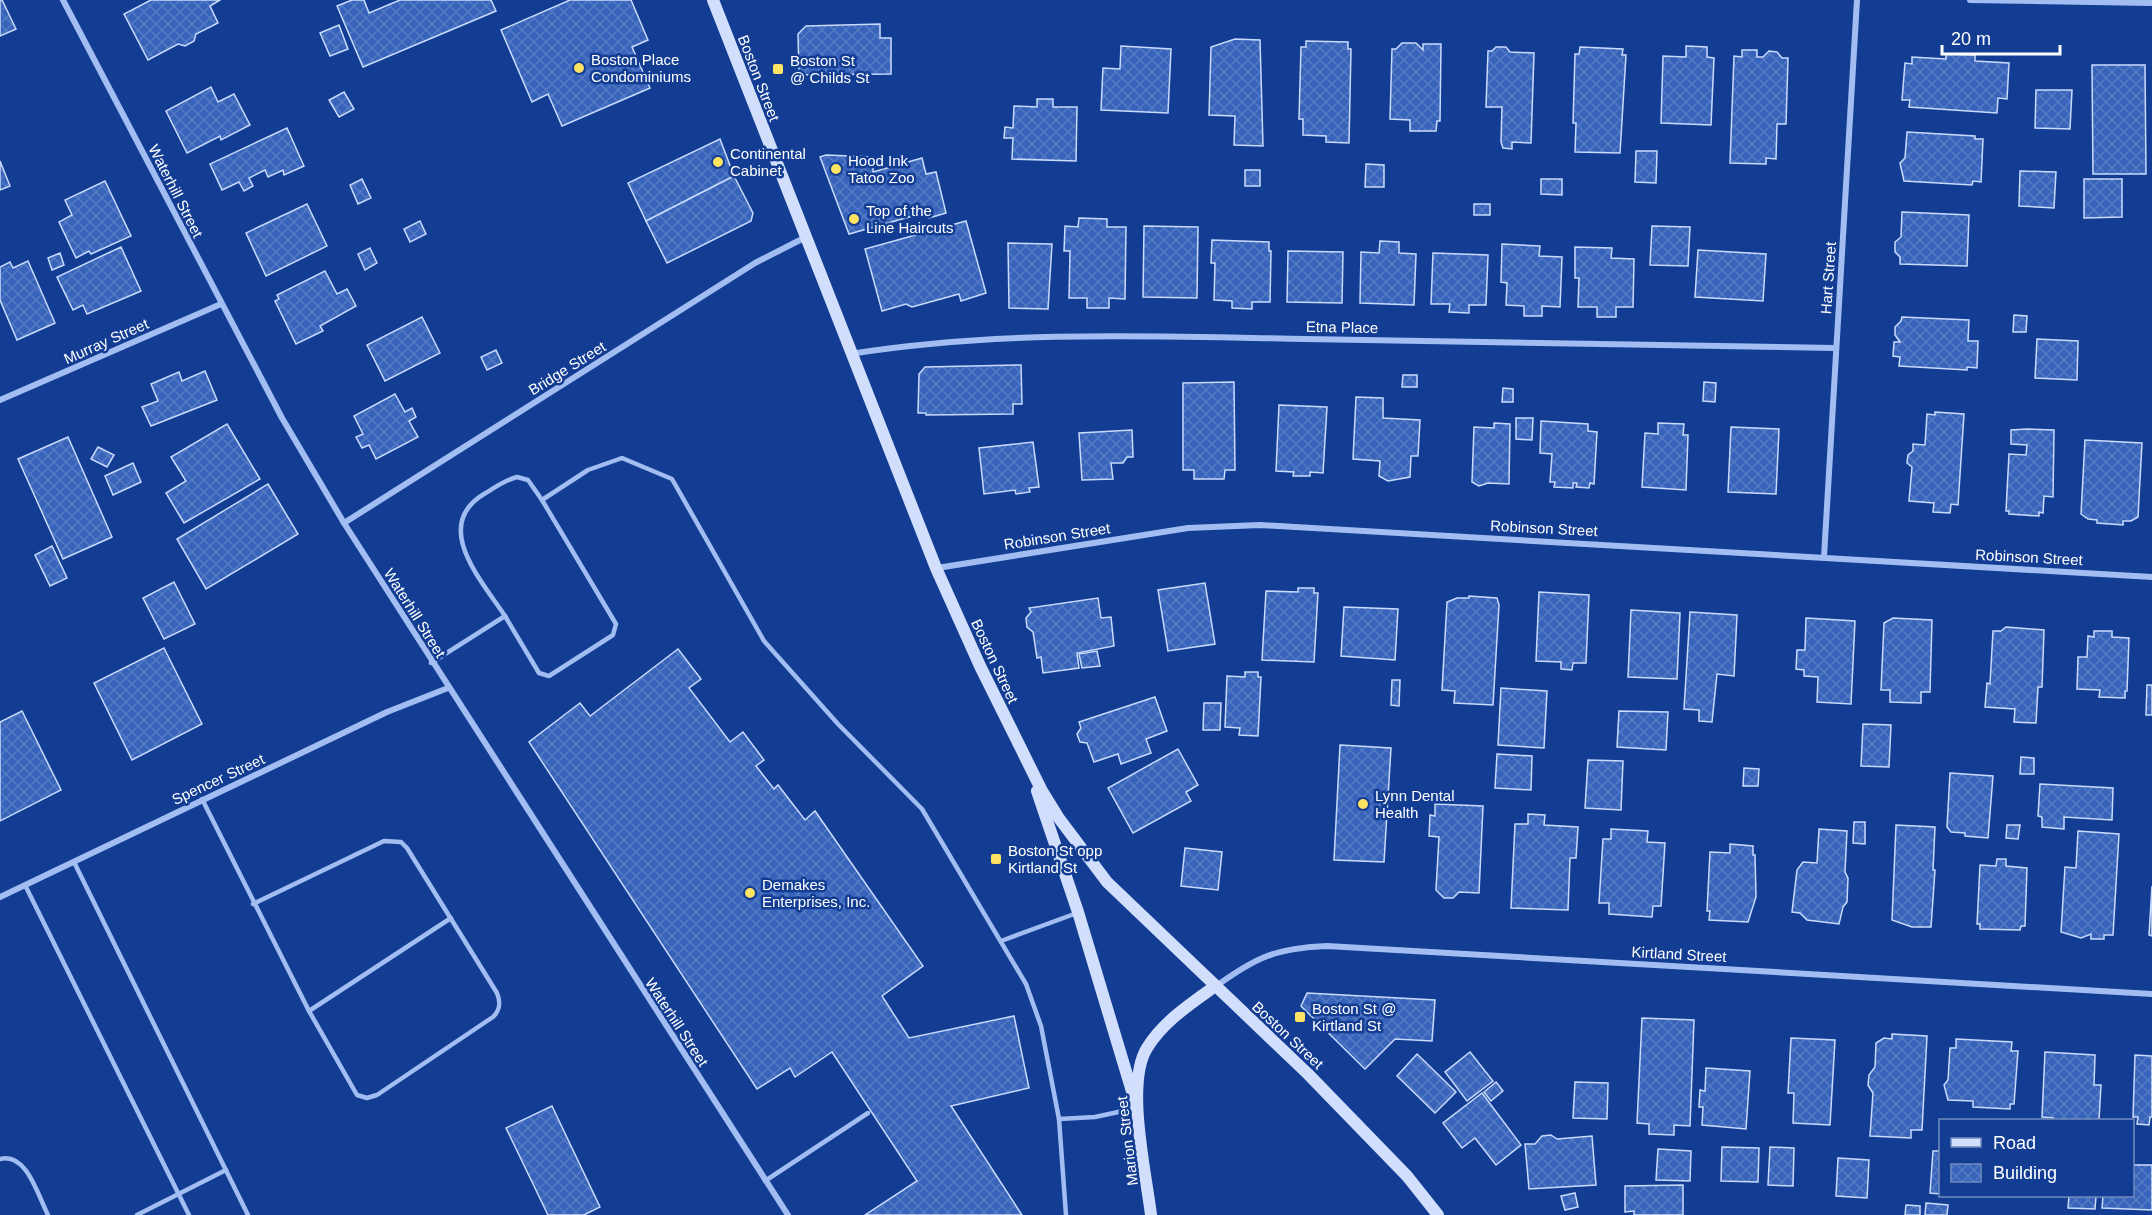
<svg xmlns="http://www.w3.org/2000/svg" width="2152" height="1215" viewBox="0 0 2152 1215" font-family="Arial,sans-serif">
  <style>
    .building { fill: url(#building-cross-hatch); stroke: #c9dbfd; stroke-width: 1.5 }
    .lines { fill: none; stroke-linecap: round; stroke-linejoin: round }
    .lane { stroke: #a2bdf2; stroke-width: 4.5 }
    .street { stroke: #a2bdf2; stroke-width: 6 }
    .secondary { stroke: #d1defc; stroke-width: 12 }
    .poi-dot { fill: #ffe463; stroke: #133d93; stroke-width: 2 }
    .labels { text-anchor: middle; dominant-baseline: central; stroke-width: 5; stroke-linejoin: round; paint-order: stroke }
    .poi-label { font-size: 15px; fill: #fff; stroke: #133d93; text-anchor: start }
    .street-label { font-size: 15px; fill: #fff; stroke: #133d93 }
  </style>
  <defs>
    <pattern id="building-cross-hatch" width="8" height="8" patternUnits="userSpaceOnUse" patternTransform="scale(1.5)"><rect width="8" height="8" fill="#3763ba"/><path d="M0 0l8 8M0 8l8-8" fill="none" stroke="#557ac4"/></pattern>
  </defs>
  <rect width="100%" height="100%" fill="#133d93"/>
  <g class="building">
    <polygon points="0,0 2,0 16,29 0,36"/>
    <polygon points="151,0 220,0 210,6 218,23 196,34 194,41 185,46 178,44 148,60 124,14"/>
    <polygon points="352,0 364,0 369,13 400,0 491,0 496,11 363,67 337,6"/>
    <polygon points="570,0 631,0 648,40 632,47 650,88 562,126 548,94 532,102 501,30"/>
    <polygon points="880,24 880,38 891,38 891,74 799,75 798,34 806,26"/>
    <polygon points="339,25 348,49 330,56 320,33"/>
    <polygon points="1235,39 1260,40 1263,146 1234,145 1235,116 1209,115 1211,47"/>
    <polygon points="1306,41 1348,42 1348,49 1351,49 1349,143 1326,142 1326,136 1303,135 1303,119 1299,119 1301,47 1306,47"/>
    <polygon points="1402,43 1416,43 1423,50 1423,44 1441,44 1440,121 1437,121 1436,131 1410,131 1410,120 1390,119 1392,49 1396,49"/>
    <polygon points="1121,46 1171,49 1168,113 1101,110 1103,68 1120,69"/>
    <polygon points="1686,46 1707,47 1707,57 1714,58 1711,125 1661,123 1663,56 1686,57"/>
    <polygon points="1496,47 1506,47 1510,52 1534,53 1531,143 1512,142 1512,149 1503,148 1501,142 1502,107 1486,107 1488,51 1492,51"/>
    <polygon points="1580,47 1623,49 1622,55 1626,55 1620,153 1575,152 1576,123 1573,123 1575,54 1579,54"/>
    <polygon points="1742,50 1757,50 1757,57 1763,57 1769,51 1777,52 1782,58 1788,58 1786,124 1777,124 1776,159 1766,158 1766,164 1730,163 1734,56 1742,57"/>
    <polygon points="1946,54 1975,55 1975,61 2009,63 2007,99 1998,98 1997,113 1909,107 1910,100 1902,100 1905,63 1912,64 1912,57 1946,59"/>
    <polygon points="2092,65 2145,65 2146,174 2093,174"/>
    <polygon points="211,87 218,102 234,94 250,125 221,140 220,136 187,153 166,111"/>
    <polygon points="2036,90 2072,90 2070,129 2035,128"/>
    <polygon points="344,92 354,109 339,117 329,100"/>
    <polygon points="1037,99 1053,99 1053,107 1077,107 1076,161 1012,159 1013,138 1004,138 1005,127 1013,128 1014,106 1037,107"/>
    <polygon points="287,128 304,166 284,175 283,170 268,177 265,170 249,178 253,186 244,191 239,182 222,190 210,164"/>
    <polygon points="1907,132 1975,136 1975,139 1983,139 1981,182 1973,181 1972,185 1904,181 1900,163 1905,158"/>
    <polygon points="720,139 734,176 646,221 628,183"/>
    <polygon points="1636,151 1657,151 1656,183 1635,182"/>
    <polygon points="826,155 873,157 873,172 922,158 926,174 936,172 946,213 929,218 927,212 849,234 820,157"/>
    <polygon points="0,161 10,186 0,190"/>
    <polygon points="1366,164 1384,165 1384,187 1365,187"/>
    <rect x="1245" y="170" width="15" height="16"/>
    <polygon points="2020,171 2056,172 2054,208 2019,206"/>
    <polygon points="734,176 753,213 751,221 667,263 646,221"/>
    <polygon points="362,179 371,198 358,204 350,185"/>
    <polygon points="1541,179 1562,179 1562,195 1541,194"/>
    <polygon points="2084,179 2122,179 2122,217 2084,218"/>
    <polygon points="105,181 131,236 91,254 89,251 76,258 59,222 72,215 65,200"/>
    <polygon points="307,204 327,246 266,276 246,233"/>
    <rect x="1474" y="204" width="16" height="11"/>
    <polygon points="1902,212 1969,215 1967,266 1900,264 1900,257 1895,252 1895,242 1901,237"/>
    <polygon points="1079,218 1107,219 1107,227 1126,227 1125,299 1109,298 1109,308 1087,308 1087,298 1069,298 1070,251 1064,251 1065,226 1078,227"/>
    <polygon points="420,221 426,234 410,242 404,229"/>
    <polygon points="966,221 986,293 961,301 959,294 912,307 906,304 882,311 865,249"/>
    <polygon points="1144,226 1198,227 1197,298 1143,297"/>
    <polygon points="1652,226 1690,227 1688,266 1650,265"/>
    <polygon points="1212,240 1269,242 1269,251 1271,251 1270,302 1252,302 1252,309 1232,308 1232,301 1214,300 1215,263 1211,263"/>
    <polygon points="1380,241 1399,242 1399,253 1416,254 1414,305 1360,303 1361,252 1379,253"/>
    <polygon points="1008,243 1052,244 1048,309 1009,308"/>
    <polygon points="1502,244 1540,246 1539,256 1562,257 1560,307 1542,306 1542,316 1524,316 1524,306 1506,305 1507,283 1501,282"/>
    <polygon points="121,247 141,291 87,314 83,305 73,310 57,277"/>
    <polygon points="1575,247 1612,248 1611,258 1634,259 1633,307 1616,307 1616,317 1597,317 1597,307 1578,307 1579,278 1575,278"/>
    <polygon points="370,248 377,263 365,270 358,254"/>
    <polygon points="1698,250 1766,254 1763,301 1695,297"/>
    <polygon points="1288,251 1343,252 1342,303 1287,302"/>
    <polygon points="60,253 64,265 52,270 48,258"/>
    <polygon points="1433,253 1488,255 1486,305 1469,305 1469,313 1449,312 1450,304 1431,304"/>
    <polygon points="28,261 55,323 17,340 0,300 0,267 10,262 13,268"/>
    <polygon points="325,271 337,294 347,289 356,306 320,326 323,331 296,344 275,301 279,299 277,295"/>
    <polygon points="2014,315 2027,316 2026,332 2013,332"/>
    <polygon points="422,317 440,353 385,381 367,345"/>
    <polygon points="1902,317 1969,320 1968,341 1978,341 1977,368 1967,367 1967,370 1899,366 1900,357 1893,356 1894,342 1900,342 1895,335 1895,327 1901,321"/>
    <polygon points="2037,339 2078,341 2077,380 2035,378"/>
    <polygon points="496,350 502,363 487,370 481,357"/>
    <polygon points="1021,365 1022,404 1013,404 1013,414 926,415 926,413 918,413 919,374 925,367"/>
    <polygon points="205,371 217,400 151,426 142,407 158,401 151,384 179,372 182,381"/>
    <polygon points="1403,375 1417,375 1417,387 1402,387"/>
    <polygon points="1234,382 1235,470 1225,470 1224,479 1194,479 1194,470 1183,470 1183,383"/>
    <polygon points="1704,382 1716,383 1715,402 1703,401"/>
    <polygon points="1503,388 1513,389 1513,402 1502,402"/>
    <polygon points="395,394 405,412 412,408 416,417 409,421 418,437 376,459 369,445 362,448 356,437 363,434 354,416"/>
    <polygon points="1356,397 1383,398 1383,418 1420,420 1418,456 1411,456 1410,477 1388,481 1379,476 1380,461 1353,459"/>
    <polygon points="1279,405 1327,407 1323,473 1310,472 1310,476 1293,476 1294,472 1276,471"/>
    <polygon points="1935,412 1964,414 1958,505 1951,504 1950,513 1933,512 1934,503 1909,501 1912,467 1907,463 1908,455 1913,451 1913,444 1925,445 1927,414 1935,415"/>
    <polygon points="1516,418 1533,418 1532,440 1516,439"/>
    <polygon points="1541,421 1588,424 1588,431 1597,432 1594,484 1590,483 1589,488 1576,487 1577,483 1573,483 1573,488 1554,487 1555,482 1550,482 1552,454 1540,453"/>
    <polygon points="1494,423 1510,424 1509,484 1488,483 1479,486 1472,482 1474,427 1494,428"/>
    <polygon points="1658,423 1684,424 1683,435 1688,435 1686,490 1642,487 1645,433 1658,434"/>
    <polygon points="227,424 260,479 184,523 166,493 186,481 171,457"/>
    <polygon points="1731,427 1779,429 1776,494 1728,492"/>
    <polygon points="2027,429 2054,430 2053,497 2044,496 2043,513 2039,512 2039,516 2009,514 2009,511 2006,511 2009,454 2026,455 2027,445 2011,444 2011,430"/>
    <polygon points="1132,430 1133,457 1127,457 1123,463 1111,463 1113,479 1082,480 1079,433"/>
    <polygon points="68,437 112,537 63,559 18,459"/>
    <polygon points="2085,440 2142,443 2138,517 2131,521 2123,521 2123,525 2097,523 2097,520 2088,519 2081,514"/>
    <polygon points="1033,442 1039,487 1029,488 1030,492 1016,494 1015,490 984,494 979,448"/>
    <polygon points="98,447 114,455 107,467 91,459"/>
    <polygon points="133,463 141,482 113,495 105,476"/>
    <polygon points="268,484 298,534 206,589 177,539"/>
    <polygon points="52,546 67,578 50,586 35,555"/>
    <polygon points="174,582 195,624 164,639 143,598"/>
    <polygon points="1205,583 1215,644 1168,651 1158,590"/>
    <polygon points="1298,588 1314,588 1314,593 1318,593 1314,662 1262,660 1266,591 1298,592"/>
    <polygon points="1539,592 1589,595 1586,663 1573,663 1572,670 1561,669 1561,662 1536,661"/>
    <polygon points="1469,596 1497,598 1499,605 1493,705 1454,703 1455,691 1442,690 1447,602 1457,598 1469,598"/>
    <polygon points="1098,598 1101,618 1111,617 1114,646 1077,653 1079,668 1043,673 1041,657 1037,658 1033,632 1027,627 1026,618 1031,612 1029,608"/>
    <polygon points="1344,607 1398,609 1395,660 1341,656"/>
    <polygon points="1631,610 1680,613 1677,679 1628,677"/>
    <polygon points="1690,612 1737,615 1734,676 1717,674 1712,722 1699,721 1699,710 1684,709"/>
    <polygon points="1806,618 1855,621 1851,704 1817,702 1818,677 1804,676 1804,670 1796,669 1797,650 1805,650"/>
    <polygon points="1893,618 1932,620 1930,692 1921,692 1921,703 1890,702 1890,690 1881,690 1884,623"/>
    <polygon points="2006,627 2044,630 2042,687 2038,687 2036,723 2014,722 2015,709 1985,707 1987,683 1990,684 1993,631 2001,631"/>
    <polygon points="2094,631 2112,631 2112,637 2129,638 2127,691 2125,691 2125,698 2099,697 2100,690 2077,689 2078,657 2087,657 2088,636 2094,637"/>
    <polygon points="164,648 202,724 132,760 94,683"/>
    <polygon points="678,649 701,679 689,688 730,742 743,732 764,760 756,766 774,789 778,785 805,820 815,811 923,966 882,996 909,1038 1014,1016 1029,1088 951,1106 1022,1215 865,1215 917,1181 832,1052 795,1077 790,1068 757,1089 529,742 580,703 590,716"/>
    <polygon points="1097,651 1100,666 1082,668 1079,654"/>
    <polygon points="1245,672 1258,672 1258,677 1261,677 1258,736 1239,735 1240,728 1225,727 1227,676 1245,677"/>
    <polygon points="1392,680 1400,680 1399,706 1391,705"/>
    <polygon points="2147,685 2152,685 2152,715 2146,715"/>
    <polygon points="1501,688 1547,691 1544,748 1498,745"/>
    <polygon points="1155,697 1167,731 1146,739 1151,753 1121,764 1118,754 1094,762 1087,743 1080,742 1077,734 1081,728 1079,722"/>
    <polygon points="1204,703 1221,703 1220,730 1203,730"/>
    <polygon points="22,711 61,790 0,821 0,722"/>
    <polygon points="1619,711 1668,712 1666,750 1617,747"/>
    <polygon points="1863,724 1891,725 1889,767 1861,766"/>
    <polygon points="1340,745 1391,748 1384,862 1334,860"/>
    <polygon points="1178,749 1198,785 1186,792 1191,801 1133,833 1108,788"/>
    <polygon points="1497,754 1532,756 1531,790 1495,788"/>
    <polygon points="2021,757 2034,758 2034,774 2020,774"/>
    <polygon points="1588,760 1623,761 1621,810 1585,808"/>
    <polygon points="1744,768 1759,769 1758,786 1743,786"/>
    <polygon points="1950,773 1993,776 1988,838 1965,836 1965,833 1951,832 1947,827"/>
    <polygon points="2040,784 2113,788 2112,820 2064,817 2064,829 2042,827 2042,817 2038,816"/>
    <polygon points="1435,804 1483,806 1479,893 1459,892 1453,898 1444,898 1436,890 1439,837 1429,836 1430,815 1435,816"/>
    <polygon points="1528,814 1545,815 1544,825 1578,827 1576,858 1570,858 1568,910 1511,908 1515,824 1528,824"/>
    <polygon points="1854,822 1865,822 1865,844 1853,843"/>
    <polygon points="1896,825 1935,827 1933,870 1935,870 1931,927 1912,927 1892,920"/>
    <polygon points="2007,825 2020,825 2018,839 2006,838"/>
    <polygon points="1611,829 1648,831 1647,842 1665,843 1661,906 1653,906 1652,917 1609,914 1609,903 1599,903 1603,839 1611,839"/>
    <polygon points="1819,829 1847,831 1845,872 1848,878 1847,902 1843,907 1839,924 1807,920 1800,913 1792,912 1797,870 1803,862 1817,863"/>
    <polygon points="2078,831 2119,834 2113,935 2104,935 2104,939 2091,939 2091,934 2081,938 2061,932 2065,867 2076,868"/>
    <polygon points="1730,844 1753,846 1753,855 1755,855 1756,897 1748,922 1709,920 1710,911 1707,911 1710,852 1730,853"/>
    <polygon points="1185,848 1222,852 1218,890 1181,886"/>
    <polygon points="1997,859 2006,859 2006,866 2027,868 2025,926 2021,926 2020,930 1980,929 1980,924 1977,924 1980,865 1996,866"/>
    <polygon points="2152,886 2152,936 2149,935"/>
    <polygon points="1307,993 1435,1000 1432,1041 1395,1039 1365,1069 1301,1006"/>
    <polygon points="1642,1018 1694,1020 1690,1126 1674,1125 1674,1135 1649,1134 1649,1124 1637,1123"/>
    <polygon points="1892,1034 1927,1036 1922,1130 1911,1130 1911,1138 1870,1136 1873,1093 1868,1085 1869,1075 1875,1067 1876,1043 1884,1038 1892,1039"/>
    <polygon points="1791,1038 1835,1040 1830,1125 1793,1123 1794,1093 1788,1093"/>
    <polygon points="1956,1039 2012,1042 2011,1051 2018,1051 2014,1104 2010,1104 2010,1109 1973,1107 1973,1101 1948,1100 1944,1085 1948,1080 1950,1048 1956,1048"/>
    <polygon points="1470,1052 1493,1081 1467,1101 1445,1072"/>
    <polygon points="2045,1052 2095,1055 2094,1085 2101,1085 2099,1120 2053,1120 2053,1118 2042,1117"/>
    <polygon points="1417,1054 1456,1092 1435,1113 1397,1076"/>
    <polygon points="2135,1055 2152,1056 2152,1117 2150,1117 2149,1125 2137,1124 2138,1117 2133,1117"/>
    <polygon points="1706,1068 1750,1071 1746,1129 1702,1125 1703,1107 1699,1107 1700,1090 1705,1091"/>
    <polygon points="1496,1082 1503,1091 1491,1101 1484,1092"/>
    <polygon points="1575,1082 1608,1083 1607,1119 1573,1118"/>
    <polygon points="1482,1093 1521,1145 1496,1165 1475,1138 1462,1148 1443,1123"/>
    <polygon points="552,1106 600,1207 584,1215 548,1215 506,1128"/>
    <polygon points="1551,1135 1557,1139 1592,1136 1596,1185 1529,1189 1525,1144 1535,1144 1542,1136"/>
    <polygon points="1722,1147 1759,1148 1758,1182 1721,1181"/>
    <polygon points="1770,1147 1794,1148 1793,1186 1768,1185"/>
    <polygon points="1658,1149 1691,1151 1690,1181 1656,1180"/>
    <polygon points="1933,1151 1940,1151 1940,1194 1930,1193"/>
    <polygon points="1838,1158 1869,1160 1867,1198 1836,1196"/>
    <polygon points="2132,1165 2152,1165 2152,1210 2102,1208 2103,1196 2132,1196"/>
    <polygon points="1683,1185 1683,1215 1634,1215 1634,1211 1625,1212 1625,1186"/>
    <polygon points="1575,1193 1578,1207 1565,1210 1561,1196"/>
    <polygon points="2069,1196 2096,1196 2095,1209 2068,1208"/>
    <polygon points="1926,1203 1948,1205 1947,1215 1925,1215"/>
    <polygon points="1906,1205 1920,1206 1920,1215 1905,1215"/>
  </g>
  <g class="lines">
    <g class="lane">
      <path d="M505 616C482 581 431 526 484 494 494 488 505 480 517 477L528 480 542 500"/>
      <polyline points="431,663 505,616 539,673 549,676 613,635 616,624 542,500 588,470 622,458 672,479 764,641 838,724 922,809 1026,984 1041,1026 1059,1119 1095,1117 1137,1108"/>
      <path d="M202 799 309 1011 357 1095 367 1098 377 1095 493 1017C500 1010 501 1003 497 993L407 848 401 842 384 841 253 904"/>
      <polyline points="74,862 248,1215"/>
      <polyline points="25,885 189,1215"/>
      <polyline points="1001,941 1077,913"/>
      <polyline points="309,1011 451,918"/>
      <polyline points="1059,1119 1066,1215"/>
      <path d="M0 1159C27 1152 38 1196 48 1215"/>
      <polyline points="765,1181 868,1113"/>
      <polyline points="137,1215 226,1170"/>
    </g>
    <g class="street">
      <polyline points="63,0 282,418 344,523 788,1215"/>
      <polyline points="1970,0 2152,3"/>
      <path d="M850 354C1001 330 1153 336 1305 339 1482 342 1658 345 1835 348"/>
      <polyline points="0,400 221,304"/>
      <polyline points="344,523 755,263 806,237"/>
      <polyline points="1824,557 1857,0"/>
      <polyline points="937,568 1188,528 1260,525 2152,577"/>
      <polyline points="0,897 387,712 448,688"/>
      <path d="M1215 987C1256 957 1276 948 1327 946L2152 994"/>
    </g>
    <g class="secondary">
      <polyline points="713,0 936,568 980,666 1042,791 1058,817 1107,882 1308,1074 1407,1176 1438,1215"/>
      <polyline points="1037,791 1078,912 1137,1108"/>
      <path d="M1151 1215C1146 1173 1125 1083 1147 1048 1163 1022 1189 1005 1214 987"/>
    </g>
  </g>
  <g class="poi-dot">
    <circle cx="579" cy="68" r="6"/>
    <rect x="772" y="63" width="12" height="12" rx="3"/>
    <circle cx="718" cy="162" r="6"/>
    <circle cx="836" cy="169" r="6"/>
    <circle cx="854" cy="219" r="6"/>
    <circle cx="1363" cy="804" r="6"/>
    <rect x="990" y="853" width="12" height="12" rx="3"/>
    <circle cx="750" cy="893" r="6"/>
    <rect x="1294" y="1011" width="12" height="12" rx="3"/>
  </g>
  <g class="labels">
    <g class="poi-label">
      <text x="591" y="59">Boston Place<tspan x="591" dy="17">Condominiums</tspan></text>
      <text x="790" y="60">Boston St<tspan x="790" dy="17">@ Childs St</tspan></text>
      <text x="730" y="153">Continental<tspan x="730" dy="17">Cabinet</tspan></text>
      <text x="848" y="160">Hood Ink<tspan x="848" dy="17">Tatoo Zoo</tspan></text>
      <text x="866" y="210">Top of the<tspan x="866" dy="17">Line Haircuts</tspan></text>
      <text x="1375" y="795">Lynn Dental<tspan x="1375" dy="17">Health</tspan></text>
      <text x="1008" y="850">Boston St opp<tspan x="1008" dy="17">Kirtland St</tspan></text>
      <text x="762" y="884">Demakes<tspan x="762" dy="17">Enterprises, Inc.</tspan></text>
      <text x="1312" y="1008">Boston St @<tspan x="1312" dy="17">Kirtland St</tspan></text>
    </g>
    <g class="street-label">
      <text transform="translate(759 78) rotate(69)">Boston Street</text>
      <text transform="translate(176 191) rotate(63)">Waterhill Street</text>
      <text transform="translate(1828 278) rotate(-86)">Hart Street</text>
      <text transform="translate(1342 327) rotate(1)">Etna Place</text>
      <text transform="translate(106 341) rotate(-24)">Murray Street</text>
      <text transform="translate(567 368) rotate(-32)">Bridge Street</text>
      <text transform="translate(1544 528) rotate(3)">Robinson Street</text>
      <text transform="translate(1057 536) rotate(-9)">Robinson Street</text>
      <text transform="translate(2029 557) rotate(3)">Robinson Street</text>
      <text transform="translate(415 613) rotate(58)">Waterhill Street</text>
      <text transform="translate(995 661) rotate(65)">Boston Street</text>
      <text transform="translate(218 779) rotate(-25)">Spencer Street</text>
      <text transform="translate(1679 954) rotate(3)">Kirtland Street</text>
      <text transform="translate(677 1022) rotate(57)">Waterhill Street</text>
      <text transform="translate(1288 1035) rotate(43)">Boston Street</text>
      <text transform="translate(1127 1141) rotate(-97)">Marion Street</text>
    </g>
  </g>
  <rect x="1939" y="1119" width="195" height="78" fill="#133d93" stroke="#718bbe" stroke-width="1.5"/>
  <rect x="1951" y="1138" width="30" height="9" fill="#d1defc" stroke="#718bbe" stroke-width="1.5"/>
  <text x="1993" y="1149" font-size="18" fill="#ffffff">Road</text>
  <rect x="1951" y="1164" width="30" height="18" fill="url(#building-cross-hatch)" stroke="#718bbe" stroke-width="1.5"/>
  <text x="1993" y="1179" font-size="18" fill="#ffffff">Building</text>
  <path d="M1942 45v9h118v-9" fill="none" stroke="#ffffff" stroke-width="3"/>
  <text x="1951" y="45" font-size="18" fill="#ffffff" stroke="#133d93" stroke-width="4.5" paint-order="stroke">20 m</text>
</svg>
